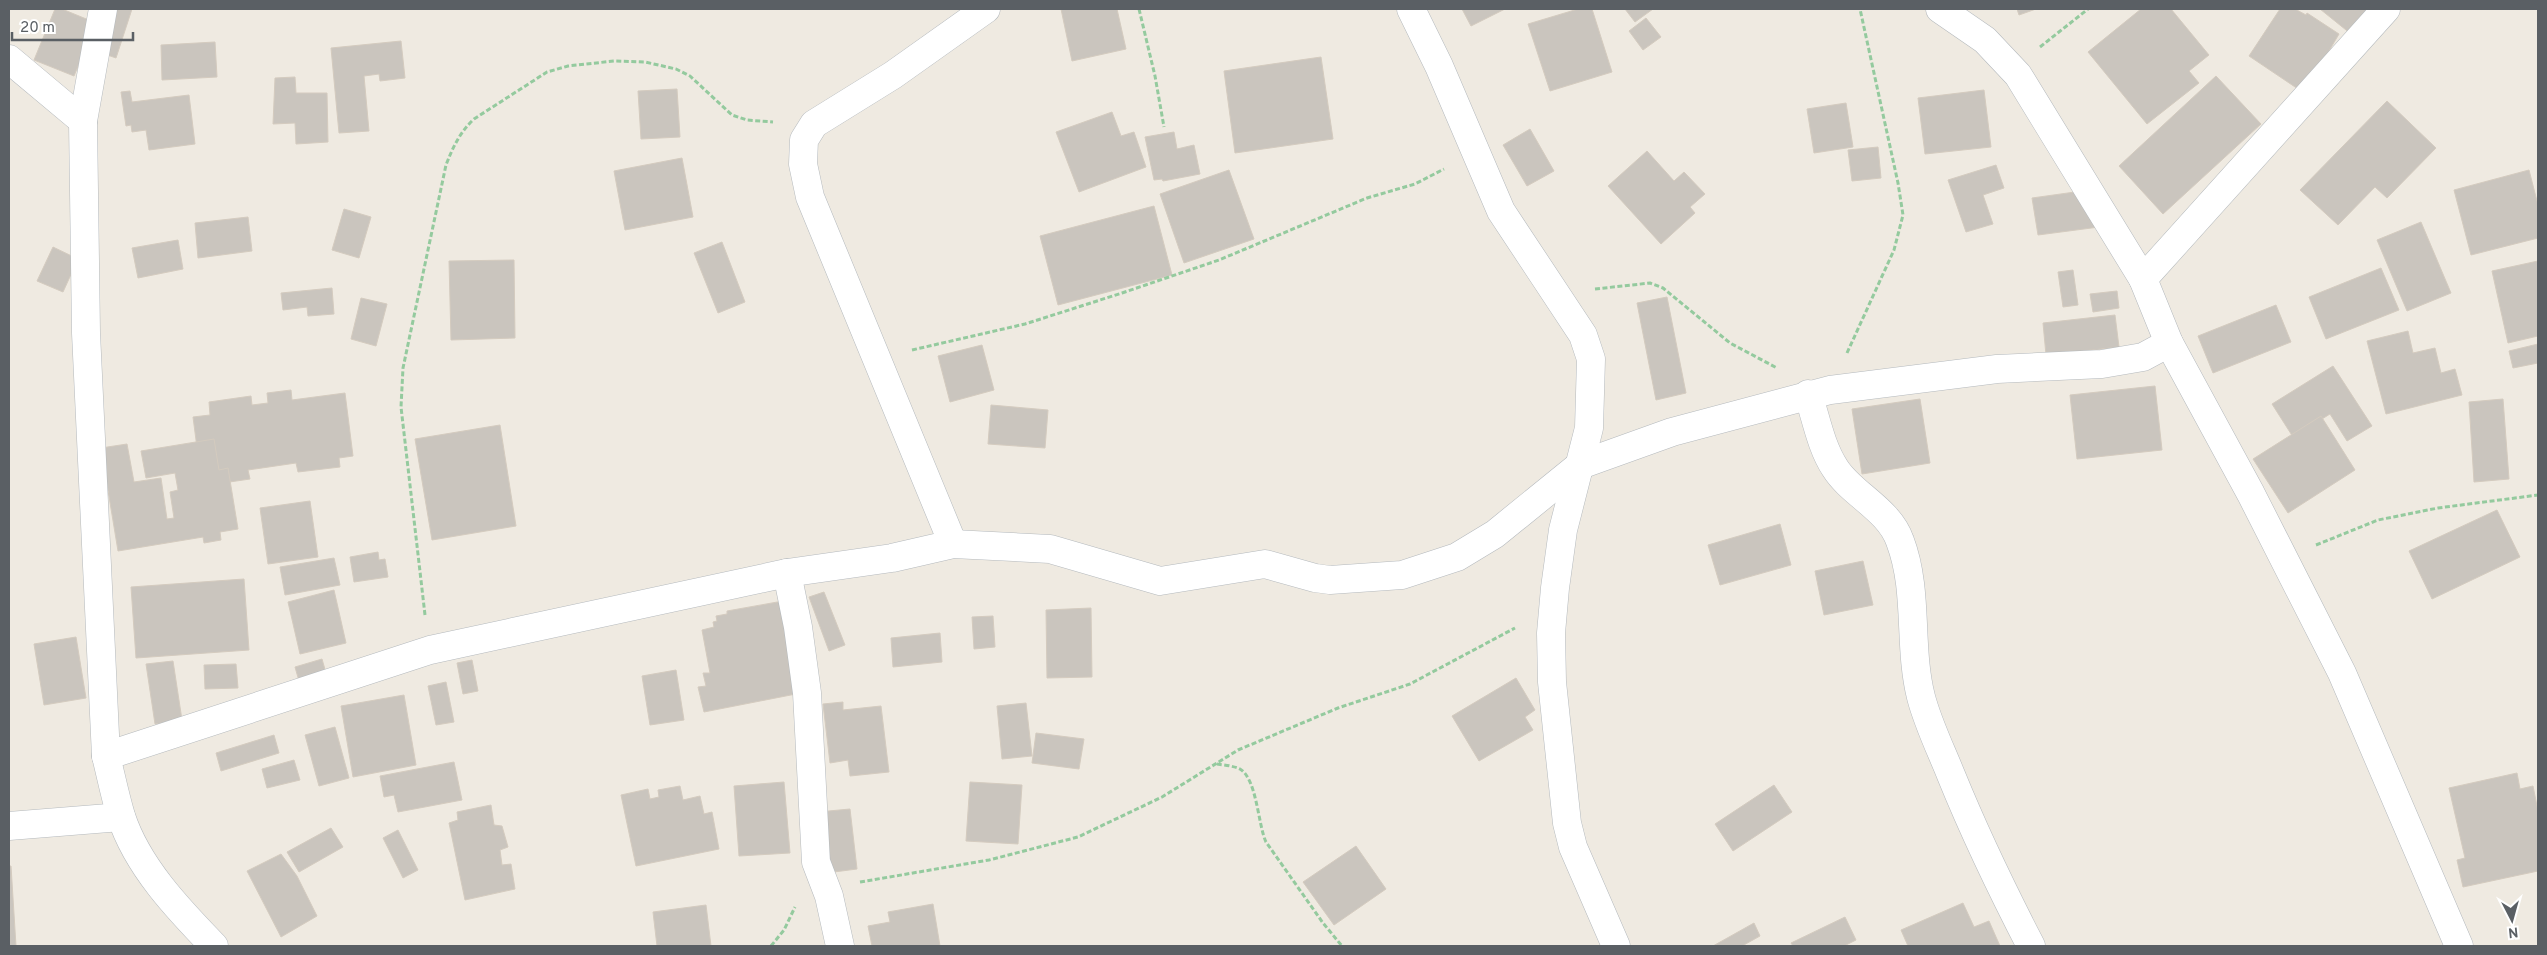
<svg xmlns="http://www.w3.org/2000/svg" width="2547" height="955" font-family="Overpass,sans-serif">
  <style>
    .building { fill: #cac5be; stroke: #d4cbbf }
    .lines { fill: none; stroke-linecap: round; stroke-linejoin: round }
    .street-casing { stroke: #b4b9bd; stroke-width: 29 }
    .path { stroke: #94ca9e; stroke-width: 3; stroke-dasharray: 5 2.5; stroke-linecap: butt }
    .street { stroke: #fff; stroke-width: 28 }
  </style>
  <rect width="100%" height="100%" fill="#efeae1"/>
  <!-- building -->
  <g class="building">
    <polygon points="55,9 62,9 96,23 74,76 34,60"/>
    <polygon points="114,9 132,9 116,58 99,52"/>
    <polygon points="1061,9 1117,9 1126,49 1072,61"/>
    <polygon points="1462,9 1505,9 1471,26"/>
    <polygon points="1578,9 1592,9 1612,72 1550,91 1528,24"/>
    <polygon points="1625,9 1653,9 1635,22"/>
    <polygon points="2017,9 2036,9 2019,15"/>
    <polygon points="2141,9 2171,9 2209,55 2189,71 2199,83 2147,124 2088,52"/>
    <polygon points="2280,9 2295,9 2306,15 2307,13 2339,34 2304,93 2249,56"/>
    <polygon points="2320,9 2367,9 2369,11 2351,34"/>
    <polygon points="1646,18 1661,37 1643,50 1629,31"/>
    <polygon points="401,41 405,78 380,81 379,74 364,76 369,131 339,133 331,48"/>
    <polygon points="215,42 217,77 162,80 161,45"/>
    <polygon points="1321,57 1333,139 1235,153 1224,71"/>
    <polygon points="2216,76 2261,124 2163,214 2119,166"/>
    <polygon points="295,77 296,93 327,93 328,142 296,144 295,123 273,124 275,78"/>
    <polygon points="677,89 680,137 641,139 638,91"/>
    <polygon points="1984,90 1991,147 1925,154 1918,98"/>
    <polygon points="130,91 132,102 189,95 195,144 149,150 146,130 132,132 131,125 126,126 121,92"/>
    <polygon points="2387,101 2436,148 2387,198 2375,187 2338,225 2300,190"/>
    <polygon points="1846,103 1853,147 1814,153 1807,109"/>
    <polygon points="1112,112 1121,136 1134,132 1146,167 1079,192 1056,132"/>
    <polygon points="1530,129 1554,171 1527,186 1503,145"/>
    <polygon points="1174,132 1177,149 1194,145 1200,174 1163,181 1162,179 1154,180 1145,137"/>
    <polygon points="1878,147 1881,178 1852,181 1848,150"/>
    <polygon points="1647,151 1674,181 1684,172 1705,194 1690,207 1695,213 1661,244 1608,186"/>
    <polygon points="682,158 693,217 625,230 614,171"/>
    <polygon points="1996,165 2004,188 1983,195 1993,224 1966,232 1948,180"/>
    <polygon points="1229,170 1254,239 1184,263 1160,194"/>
    <polygon points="2529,170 2538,205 2538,238 2471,255 2454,190"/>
    <polygon points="2082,191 2099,227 2038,235 2032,198"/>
    <polygon points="1154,206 1172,275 1058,305 1040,236"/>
    <polygon points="344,209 371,217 359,258 332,250"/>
    <polygon points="248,217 252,251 198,258 195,223"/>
    <polygon points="2421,222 2451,293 2407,311 2377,240"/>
    <polygon points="178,240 183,269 138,278 132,248"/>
    <polygon points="722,242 745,302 718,313 694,253"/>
    <polygon points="53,247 78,259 63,292 37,281"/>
    <polygon points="514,260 515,338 451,340 449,261"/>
    <polygon points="2538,261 2538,336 2508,343 2492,271"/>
    <polygon points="2381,268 2399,310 2326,339 2309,297"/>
    <polygon points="2073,270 2078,305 2063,307 2058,272"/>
    <polygon points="332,288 334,314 308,316 307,307 283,310 281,293"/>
    <polygon points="2117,291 2119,308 2093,312 2090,294"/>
    <polygon points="1667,297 1686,393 1656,400 1637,303"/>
    <polygon points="361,298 387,304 376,346 351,339"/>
    <polygon points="2276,305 2291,342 2213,373 2198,336"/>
    <polygon points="2115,315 2119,347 2046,355 2043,323"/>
    <polygon points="2408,331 2413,353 2435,348 2441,373 2455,369 2462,395 2386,414 2367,341"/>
    <polygon points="2538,344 2538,363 2513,368 2509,351"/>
    <polygon points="982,345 994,390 950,402 938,356"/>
    <polygon points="2333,366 2372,426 2347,441 2330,414 2293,437 2272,404"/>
    <polygon points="2155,386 2162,450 2077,459 2070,395"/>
    <polygon points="291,390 292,400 345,393 353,456 339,458 340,467 298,472 296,463 248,470 250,479 202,486 193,417 210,415 209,402 251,396 252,405 268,403 267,393"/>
    <polygon points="1920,399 1930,463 1862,474 1852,409"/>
    <polygon points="2503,399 2509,479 2474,482 2469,402"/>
    <polygon points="991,405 1048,410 1045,448 988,444"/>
    <polygon points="2321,416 2355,470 2288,513 2253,459"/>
    <polygon points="500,425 516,526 432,540 415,439"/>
    <polygon points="214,439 219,470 228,468 238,529 220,532 221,540 204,543 203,537 118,551 101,448 127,444 134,482 161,478 167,519 174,518 170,492 178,490 175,473 146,478 141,451"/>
    <polygon points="310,501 318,557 268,564 260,508"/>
    <polygon points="2497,510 2520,557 2432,599 2409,551"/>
    <polygon points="1780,524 1791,565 1720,585 1708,545"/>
    <polygon points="378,552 379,560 385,559 388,577 354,582 350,557"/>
    <polygon points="334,558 340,585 285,595 280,567"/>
    <polygon points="1863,561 1873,605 1824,615 1815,571"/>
    <polygon points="244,579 249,650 136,658 131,587"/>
    <polygon points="334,590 346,643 300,654 288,602"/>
    <polygon points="824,592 845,645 829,651 809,597"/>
    <polygon points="783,601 801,693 704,712 698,687 706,686 703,673 710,673 702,630 714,627 713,622 717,621 716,616 727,614 727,611"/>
    <polygon points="1091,608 1092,677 1047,678 1046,610"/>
    <polygon points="993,616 995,647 974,649 972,617"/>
    <polygon points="940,633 942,662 893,667 891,638"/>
    <polygon points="76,637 86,698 44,705 34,644"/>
    <polygon points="322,659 328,680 301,688 295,667"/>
    <polygon points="472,660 478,691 463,694 457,663"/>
    <polygon points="173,661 182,720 155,724 146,664"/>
    <polygon points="236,664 238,688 205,689 204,665"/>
    <polygon points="676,670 684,720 650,725 642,676"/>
    <polygon points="1516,678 1535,710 1525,717 1533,730 1479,761 1452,716"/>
    <polygon points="446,682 454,722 436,725 428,686"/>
    <polygon points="404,695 416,765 353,777 341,706"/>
    <polygon points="843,702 843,710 881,706 889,772 850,776 848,760 830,763 823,704"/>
    <polygon points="1026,703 1032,756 1002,759 997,706"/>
    <polygon points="335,727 349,778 319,786 305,735"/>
    <polygon points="1036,733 1084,739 1079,769 1032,763"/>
    <polygon points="274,735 279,753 221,771 216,753"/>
    <polygon points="294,760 300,780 267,788 262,769"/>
    <polygon points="454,762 462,800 398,812 394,795 384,797 380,776"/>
    <polygon points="2517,773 2520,789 2533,786 2538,811 2538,871 2463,887 2457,860 2465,858 2449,788"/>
    <polygon points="784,782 790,853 739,856 734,786"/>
    <polygon points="970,782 1022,785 1018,844 966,841"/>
    <polygon points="1774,785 1792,812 1733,851 1715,824"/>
    <polygon points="680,786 683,800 700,796 704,814 712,812 719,849 636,866 621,795 648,789 650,799 659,797 658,790"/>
    <polygon points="491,805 494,825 502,826 508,847 500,850 502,865 511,864 515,889 465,900 449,823 458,820 457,812"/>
    <polygon points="850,809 857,869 826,873 818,812"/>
    <polygon points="331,828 343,847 299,872 287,852"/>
    <polygon points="398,830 418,870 403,878 383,838"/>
    <polygon points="1356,846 1386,889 1334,925 1303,882"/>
    <polygon points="281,854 297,876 317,916 281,937 247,871"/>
    <polygon points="9,866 11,866 16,946 9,946"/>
    <polygon points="1963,903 1974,927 1989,921 2000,946 1908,946 1901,930"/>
    <polygon points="933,904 940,946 872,946 868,926 890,922 888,912"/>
    <polygon points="706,905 711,946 657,946 653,912"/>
    <polygon points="1845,917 1856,940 1844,946 1793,946 1791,943"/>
    <polygon points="1754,923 1760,936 1742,946 1713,946"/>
  </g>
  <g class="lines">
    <!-- street casing -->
    <g class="street-casing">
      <g id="street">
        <path d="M103,9L83,121L86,333L106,756C111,776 115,796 121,816C137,866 178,909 214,946"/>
        <polyline points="1411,9 1439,66 1501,211 1583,335 1591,359 1589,428 1563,530 1555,588 1551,633 1552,682 1567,823 1573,847 1616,946"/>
        <polyline points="1940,9 1985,40 2018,75 2143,279 2169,343 2251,494 2342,673 2459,946"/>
        <polyline points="9,59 83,121"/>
        <polyline points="2143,279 2386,9"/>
        <path d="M1808,394C1816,418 1821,447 1835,468C1851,494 1889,509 1900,541C1919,591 1908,646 1921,697C1928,724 1941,750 1951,775C1975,834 2002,890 2031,946"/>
        <polyline points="953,544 810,197 803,164 804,140 814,124 893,75 986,9"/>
        <polyline points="787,573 798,627 807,693 816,862 829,896 840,946"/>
        <polyline points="106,756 430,650 787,573 892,558 953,544 1050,549 1160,581 1265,564 1315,578 1330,580 1402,575 1457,557 1495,534 1580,465 1672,432 1830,390 1997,369 2102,364 2143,357 2169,343"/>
        <polyline points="9,826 121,817"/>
      </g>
    </g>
    <!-- path -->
    <g class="path">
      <polyline points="1139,9 1155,76 1164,127"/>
      <polyline points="2040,47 2088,9"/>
      <polyline points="1595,289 1650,283 1663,288 1730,343 1777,368"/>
      <polyline points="912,350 1025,324 1122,293 1219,260 1367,198 1415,184 1444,169"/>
      <polyline points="1847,353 1894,250 1903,215 1898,183 1860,9"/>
      <polyline points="2316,545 2378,520 2438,508 2538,495"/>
      <path d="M425,615L401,407L403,368L446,165C453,147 460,132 474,119L547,72L568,66L614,61L645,62L676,69L690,76L732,115L747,120L773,122"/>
      <path d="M1217,764C1224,765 1234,766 1240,769C1257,779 1258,825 1266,842L1323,923L1342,946"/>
      <polyline points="860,882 989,860 1078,837 1162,797 1238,750 1338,708 1410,684 1515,628"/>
      <polyline points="771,946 784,930 795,907"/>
    </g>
    <!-- street -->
    <use href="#street" class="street"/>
  </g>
  <!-- border -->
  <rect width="2547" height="955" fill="none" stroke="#5a5f64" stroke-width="20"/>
  <!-- north arrow -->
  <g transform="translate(2512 920) rotate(174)" stroke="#ffffff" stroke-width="4" paint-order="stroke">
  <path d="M0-4L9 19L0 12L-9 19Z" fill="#5a5f64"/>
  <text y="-8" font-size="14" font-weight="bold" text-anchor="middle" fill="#5a5f64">N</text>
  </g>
  <!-- scale -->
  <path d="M12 32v8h121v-8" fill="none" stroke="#5a5f64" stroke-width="2.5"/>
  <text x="20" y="32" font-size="15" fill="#5a5f64" stroke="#ffffff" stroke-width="4" paint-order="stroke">20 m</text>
</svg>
